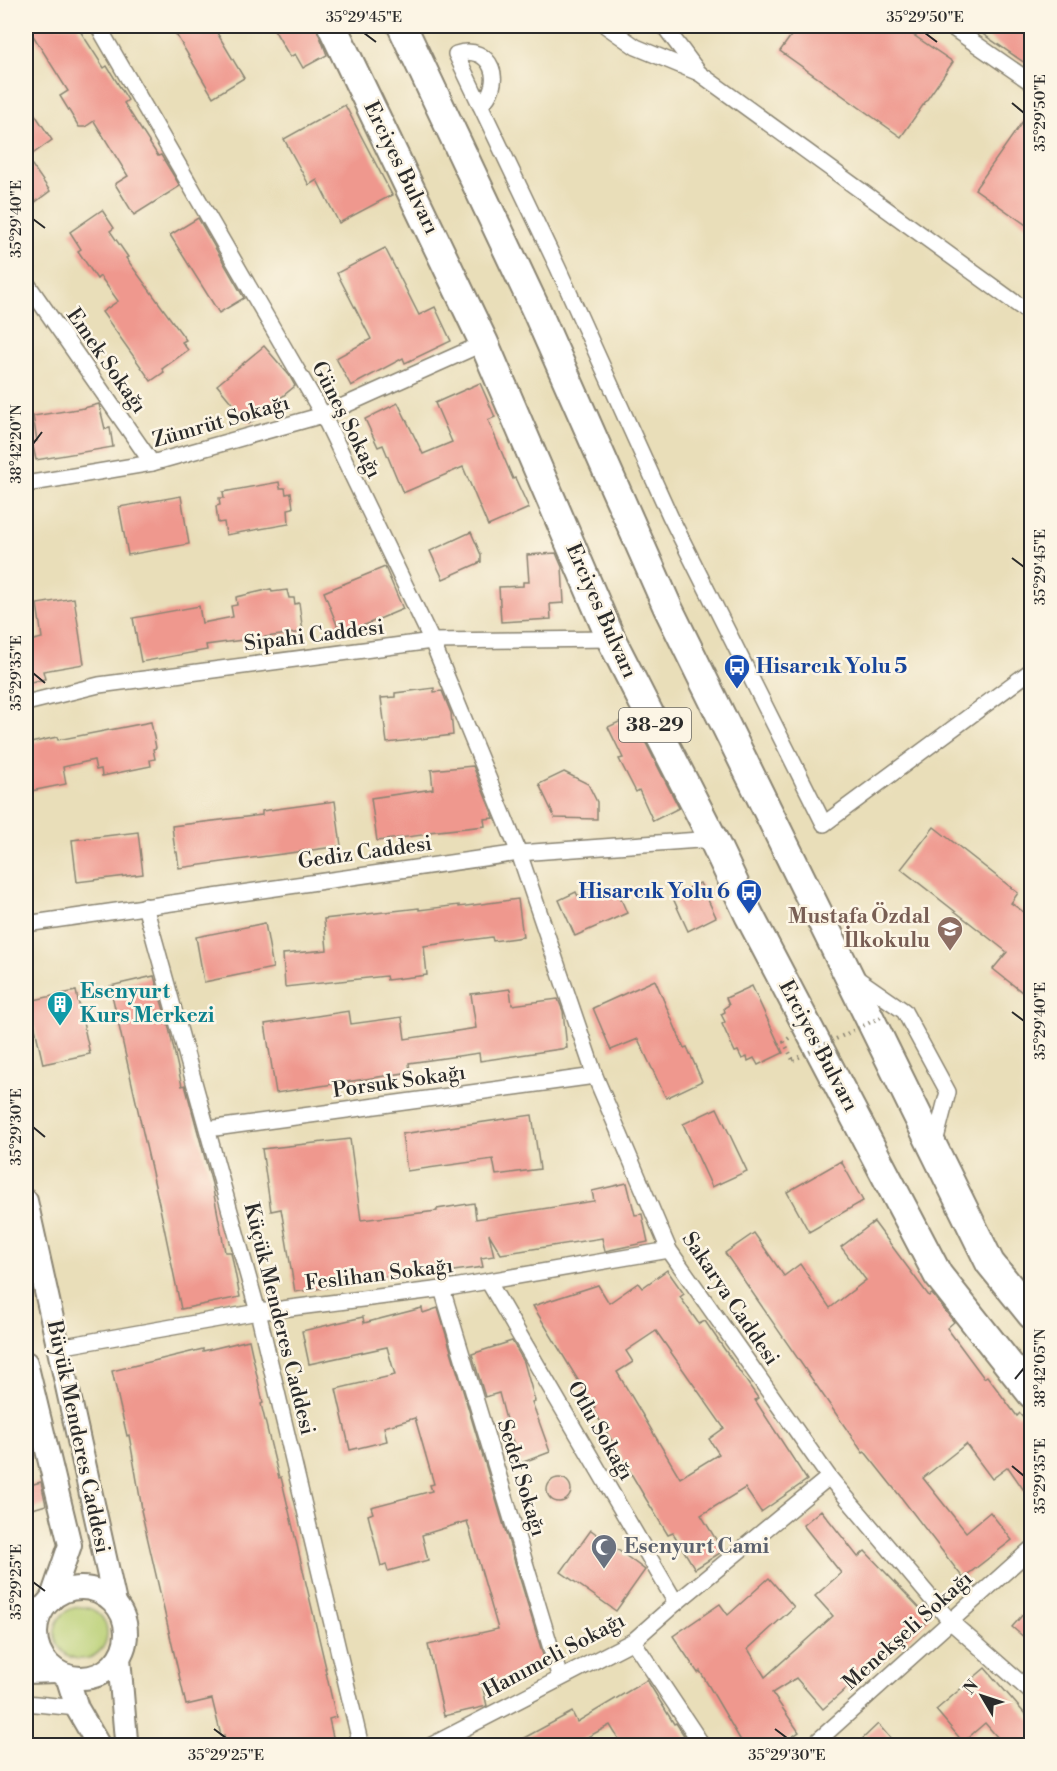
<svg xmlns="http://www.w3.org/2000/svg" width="1057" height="1771" font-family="'Libre Bodoni',serif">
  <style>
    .green { fill: #b8cf73; stroke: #727d4f; stroke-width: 1.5 }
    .building { fill: #ef988e; fill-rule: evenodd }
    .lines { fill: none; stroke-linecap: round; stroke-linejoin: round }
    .street-casing { stroke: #8a8472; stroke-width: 18 }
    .secondary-casing { stroke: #8a8472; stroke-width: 26 }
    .highway-casing { stroke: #8a8472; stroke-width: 32 }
    .path { stroke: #8a8472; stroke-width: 4; stroke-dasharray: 1.5 4.5; stroke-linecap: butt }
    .street { stroke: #fff; stroke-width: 15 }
    .secondary { stroke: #fff; stroke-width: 22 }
    .highway { stroke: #fff; stroke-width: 28 }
    .path-bridge { stroke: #8a8472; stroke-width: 4; stroke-dasharray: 1.5 4.5; stroke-linecap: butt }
    .ticks { fill: none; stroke: #2b2b2b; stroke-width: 2 }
    .labels { text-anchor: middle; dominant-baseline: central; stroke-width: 5; stroke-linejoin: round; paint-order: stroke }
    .shield { fill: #fcf5e5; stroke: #6a6863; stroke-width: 1.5 }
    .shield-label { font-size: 20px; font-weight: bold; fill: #2b2b2b }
    .street-label { font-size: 21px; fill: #2b2b2b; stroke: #fcf5e5 }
    .transit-label { font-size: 21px; font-weight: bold; fill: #164399; stroke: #fcf5e5; text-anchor: start }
    .education-label { font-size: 21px; font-weight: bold; fill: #785e54; stroke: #fcf5e5; text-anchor: end }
    .culture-label { font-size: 21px; font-weight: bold; fill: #0d838f; stroke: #fcf5e5; text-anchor: start }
    .worship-label { font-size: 21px; font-weight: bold; fill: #5b616d; stroke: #fcf5e5; text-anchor: start }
    .neatline { fill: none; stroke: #2b2b2b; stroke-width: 2 }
    .ticks-label { font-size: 15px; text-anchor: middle; fill: #2b2b2b }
  </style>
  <rect width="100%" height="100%" fill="#fcf5e5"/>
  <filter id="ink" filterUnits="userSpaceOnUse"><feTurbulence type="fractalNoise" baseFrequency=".0167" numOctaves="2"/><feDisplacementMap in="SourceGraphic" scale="12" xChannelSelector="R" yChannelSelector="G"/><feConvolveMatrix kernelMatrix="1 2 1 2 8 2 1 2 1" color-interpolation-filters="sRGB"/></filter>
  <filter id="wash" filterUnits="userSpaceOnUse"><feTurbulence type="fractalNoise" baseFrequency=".008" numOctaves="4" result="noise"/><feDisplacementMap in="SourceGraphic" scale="24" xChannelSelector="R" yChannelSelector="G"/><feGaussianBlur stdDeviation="1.35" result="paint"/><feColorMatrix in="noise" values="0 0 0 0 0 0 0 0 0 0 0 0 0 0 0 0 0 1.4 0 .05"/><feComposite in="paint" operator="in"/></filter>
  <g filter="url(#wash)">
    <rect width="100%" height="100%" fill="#e9deb9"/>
    <!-- green -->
    <circle class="green" cx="81" cy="1633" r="26"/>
    <g id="blocks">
      <!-- building -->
      <g class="building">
        <polygon points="27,26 77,26 104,68 107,66 128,100 124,103 158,156 161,155 180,186 134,215 115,184 128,176 94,121 85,127 79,127 60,96 68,91"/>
        <polygon points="171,26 213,26 244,78 213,97"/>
        <polygon points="272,26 316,26 327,55 303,68 295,54 290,57"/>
        <polygon points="798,26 900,26 953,62 901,137 780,51"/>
        <polygon points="971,26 1032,26 1032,54 1025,63"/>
        <polygon points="26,101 52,140 27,158 50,191 26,209"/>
        <polygon points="345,105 392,195 339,223 317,180 309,185 284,139"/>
        <polygon points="1032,108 1032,229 975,189"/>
        <polygon points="102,210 114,228 110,231 128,257 126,258 186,340 182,342 188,350 162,369 164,372 151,381 102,312 118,301 100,276 97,279 78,251 81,249 70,232"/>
        <polygon points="198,218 244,298 219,313 170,235"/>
        <polygon points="385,248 419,315 435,307 451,341 405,363 403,358 351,386 336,358 371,339 337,273"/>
        <polygon points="264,346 289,375 295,386 249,424 217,385"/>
        <polygon points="480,383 495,417 488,420 513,479 515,478 529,508 488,526 463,467 403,493 383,445 378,447 365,419 398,403 423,454 452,442 435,403"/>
        <polygon points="99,404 105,429 110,428 113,447 36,460 32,442 37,441 33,416 84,408"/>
        <polygon points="279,482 280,488 285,488 286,494 291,493 293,508 288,509 289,524 226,535 224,522 218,523 216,506 220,505 219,498 224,498 223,492"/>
        <polygon points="181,496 189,544 128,555 119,507"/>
        <polygon points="471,532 481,555 481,562 443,579 430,551"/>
        <polygon points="556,553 562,567 564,603 550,604 551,619 501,622 499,587 523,586 523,582 529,582 527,555"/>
        <polygon points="385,567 403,609 341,635 324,592"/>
        <polygon points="271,589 272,592 287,590 289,598 294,598 295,604 299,603 303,632 206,645 207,650 141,662 133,618 199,606 202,623 233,617 231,606 237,605 236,597"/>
        <polygon points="74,598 84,664 43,671 45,679 26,683 26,642 42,638 37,604"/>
        <polygon points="434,688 434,692 442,691 451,713 453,735 387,743 381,698 395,697 395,693"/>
        <polygon points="632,716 679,808 653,821 639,790 636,792 619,759 623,758 608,727"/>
        <polygon points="151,722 156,748 153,749 155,759 150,760 151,766 102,776 101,769 96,770 94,760 63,767 66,784 26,792 26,744 57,737 58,740"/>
        <polygon points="473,766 494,818 484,819 485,826 429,832 430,834 377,841 371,798 433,789 431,770"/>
        <polygon points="564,772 588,784 597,802 597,819 555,818 539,784"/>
        <polygon points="335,801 341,846 179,868 177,852 175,852 172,826 262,815 262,811"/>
        <polygon points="934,827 1018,893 1011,903 1032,918 1032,1000 993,969 1007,952 901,869"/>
        <polygon points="138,832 143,874 77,882 72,840"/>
        <polygon points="700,883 716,917 688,931 672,896"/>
        <polygon points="615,885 627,913 575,936 559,900 576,892 578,896 593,890 595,894"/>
        <polygon points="518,899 523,937 493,941 492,937 424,946 427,975 387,980 386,976 285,987 283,954 327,950 324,919 419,908 419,910 459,905 459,907"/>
        <polygon points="265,923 273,968 204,982 196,937"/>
        <polygon points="154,976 169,1028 182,1086 185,1085 212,1184 225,1252 231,1252 240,1297 181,1309 160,1208 110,986"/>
        <polygon points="655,980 684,1048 687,1047 702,1081 666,1098 638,1039 611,1050 593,1008"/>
        <polygon points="752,986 783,1053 758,1065 754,1058 748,1061 747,1057 742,1059 738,1051 735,1052 722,1024 725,1022 721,1014 725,1012 724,1008 729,1005 726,998"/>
        <polygon points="510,989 512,1005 558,999 563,1011 567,1048 480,1061 479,1053 409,1063 410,1072 276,1093 265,1024 349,1011 351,1024 402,1017 405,1039 476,1028 471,994"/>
        <polygon points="76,991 90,1054 43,1064 29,1001"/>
        <polygon points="717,1108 747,1171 712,1187 683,1124"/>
        <polygon points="532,1115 540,1169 496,1175 493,1159 407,1171 402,1134"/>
        <polygon points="350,1139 361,1220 437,1211 437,1209 474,1203 476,1219 594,1201 592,1191 627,1183 635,1215 642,1214 648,1242 605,1251 602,1238 501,1254 489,1234 494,1256 481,1258 483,1267 446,1272 445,1269 389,1276 330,1285 330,1287 295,1292 281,1209 271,1211 262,1149"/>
        <polygon points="841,1161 863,1201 809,1232 787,1192"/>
        <polygon points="874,1222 929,1296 932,1294 954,1322 947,1328 984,1378 987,1376 1017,1416 1020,1413 1032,1428 1032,1502 1008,1467 992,1479 966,1444 923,1478 966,1532 990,1512 1012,1540 963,1578 900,1496 865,1452 863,1453 725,1253 754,1233 784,1276 800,1264 830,1308 866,1280 841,1247"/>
        <path d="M667,1270L684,1294L680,1297L699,1324L705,1321L758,1398L755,1400L807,1480L761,1512L745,1488L701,1515L723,1551L695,1569L673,1533L668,1535L646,1499L593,1409L595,1408L533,1306L598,1285L609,1303L638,1283L642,1288ZM656,1331L724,1428L709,1439L719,1454L680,1478L617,1372L633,1362L626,1351Z"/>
        <polygon points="422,1308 423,1313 438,1308 546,1665 482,1684 487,1706 444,1716 428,1645 498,1629 467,1521 422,1535 428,1560 388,1571 386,1564 381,1566 368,1515 373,1513 371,1507 432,1491 430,1485 434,1484 415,1418 384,1427 387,1441 350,1450 336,1389 395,1375 387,1347 309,1364 302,1331 363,1317 364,1323"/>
        <polygon points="249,1340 263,1403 261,1404 279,1478 281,1477 326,1668 325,1668 336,1717 329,1719 335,1746 227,1746 224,1735 221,1736 212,1699 186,1705 141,1510 142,1509 129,1435 127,1436 112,1371 203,1349 203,1351"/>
        <polygon points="512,1341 524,1362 535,1401 532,1402 550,1452 521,1463 509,1431 499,1393 485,1397 472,1354"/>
        <circle cx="559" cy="1490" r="12"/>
        <polygon points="41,1482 46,1505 26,1511 26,1486"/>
        <polygon points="821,1510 858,1557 865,1551 930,1619 880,1665 877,1662 823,1709 796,1678 772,1693 799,1732 779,1746 744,1746 700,1671 698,1673 673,1636 720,1604 728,1615 769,1578 794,1607 748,1649 765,1677 833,1616 815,1596 841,1573 803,1525"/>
        <polygon points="591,1530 645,1570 616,1611 561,1572"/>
        <polygon points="1032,1604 1032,1644 1012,1627"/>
        <polygon points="985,1668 1032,1722 1032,1746 1005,1746 985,1723 963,1742 936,1710"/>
        <polygon points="647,1680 674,1724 676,1723 691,1746 623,1746 610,1725 571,1746 509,1746 572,1712 577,1722"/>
        <polygon points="878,1724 897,1746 855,1746"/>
      </g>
    </g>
  </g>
  <g filter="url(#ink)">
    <use href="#blocks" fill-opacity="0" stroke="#8a8472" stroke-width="1.5"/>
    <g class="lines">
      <!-- street casing -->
      <g class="street-casing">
        <g id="street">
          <polyline points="98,26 323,415 432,641 519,853 595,1076 669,1250 829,1477 951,1622 1032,1693"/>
          <polyline points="606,26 636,47 699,73 1032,315"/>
          <polyline points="664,26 699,73"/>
          <polyline points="950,26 1032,83"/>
          <path d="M480,105C506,84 492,43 456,54L558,268L670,516L824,824L1032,670"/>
          <polyline points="26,282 152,463"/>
          <polyline points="26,484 152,463 323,415 484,343"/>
          <polyline points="26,703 99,685 432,641 611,639"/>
          <polyline points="145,906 258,1312 361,1746"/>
          <polyline points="26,924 519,853 713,839"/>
          <polyline points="855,977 904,1011 948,1092 934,1146"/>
          <polyline points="208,1129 595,1076"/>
          <polyline points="488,1281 676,1603"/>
          <polyline points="442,1289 560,1678"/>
          <polyline points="59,1347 258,1312 442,1289 669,1250"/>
          <polyline points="633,1641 703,1746"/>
          <polyline points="26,1703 77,1708"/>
          <polyline points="430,1746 633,1641 676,1603 829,1477"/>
          <polyline points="812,1746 1032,1548"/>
        </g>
      </g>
      <!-- secondary casing -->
      <g class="secondary-casing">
        <g id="secondary">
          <polyline points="26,1201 115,1603"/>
          <polyline points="26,1363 70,1545 51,1600"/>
          <circle cx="81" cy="1633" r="45"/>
          <polyline points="119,1658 126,1740 129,1746"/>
          <polyline points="26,1672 56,1671"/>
          <polyline points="67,1676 77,1708 99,1746"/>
        </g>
      </g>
      <!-- highway casing -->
      <g class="highway-casing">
        <g id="highway">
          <polyline points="332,26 484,343 611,639 713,839 749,915 938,1275 1032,1394"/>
          <polyline points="402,26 538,314 668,608 990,1263 1032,1315"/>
        </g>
      </g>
      <!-- path -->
      <polyline class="path" points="789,1038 784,1042 793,1060"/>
      <!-- street -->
      <use href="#street" class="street"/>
      <!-- secondary -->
      <use href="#secondary" class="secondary"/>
      <!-- highway -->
      <use href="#highway" class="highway"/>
      <!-- path-bridge -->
      <polyline class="path-bridge" points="793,1060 883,1016"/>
    </g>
  </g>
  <!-- ticks -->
  <path class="ticks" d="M364,33L376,42M925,33L937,42M1012,103L1024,113M33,219L45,228M33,444L42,432M1012,558L1024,567M33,673L45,683M1012,1012L1024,1021M33,1127L45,1137M1015,1379L1024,1368M1012,1466L1024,1476M33,1582L45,1591M214,1729L226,1738M775,1729L787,1738"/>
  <!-- icons -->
  <defs>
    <g id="bus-pin" transform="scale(1.35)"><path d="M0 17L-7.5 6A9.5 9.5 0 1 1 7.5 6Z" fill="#1a4fb4" stroke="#fcf5e5"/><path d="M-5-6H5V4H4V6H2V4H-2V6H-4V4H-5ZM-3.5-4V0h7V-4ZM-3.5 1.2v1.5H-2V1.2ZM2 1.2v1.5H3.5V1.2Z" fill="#fff"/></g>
    <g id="school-pin" transform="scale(1.35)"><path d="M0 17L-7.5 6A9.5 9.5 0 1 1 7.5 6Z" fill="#8d6e63" stroke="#fcf5e5"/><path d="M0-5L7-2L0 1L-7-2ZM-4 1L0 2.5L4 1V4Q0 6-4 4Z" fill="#fff"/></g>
    <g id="building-pin" transform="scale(1.35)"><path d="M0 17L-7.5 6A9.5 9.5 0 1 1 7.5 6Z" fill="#0f9aa8" stroke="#fcf5e5"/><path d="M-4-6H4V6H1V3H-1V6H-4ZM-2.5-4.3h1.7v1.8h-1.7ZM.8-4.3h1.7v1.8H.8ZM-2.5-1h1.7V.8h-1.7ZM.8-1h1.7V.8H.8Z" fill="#fff"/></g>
    <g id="mosque-pin" transform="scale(1.35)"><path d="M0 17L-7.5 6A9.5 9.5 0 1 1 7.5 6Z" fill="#6b7280" stroke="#fcf5e5"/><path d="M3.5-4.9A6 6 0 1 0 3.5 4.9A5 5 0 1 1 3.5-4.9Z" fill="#fff"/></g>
  </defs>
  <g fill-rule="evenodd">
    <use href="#bus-pin" x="737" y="667"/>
    <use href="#bus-pin" x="749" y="892"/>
    <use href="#school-pin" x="950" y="929"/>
    <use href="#building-pin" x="60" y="1004"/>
    <use href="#mosque-pin" x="604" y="1547"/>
  </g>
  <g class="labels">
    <!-- shield labels -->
    <rect class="shield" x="619" y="708" width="72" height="34" rx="4.5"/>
    <g class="shield-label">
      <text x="655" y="725">38-29</text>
    </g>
    <!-- street labels -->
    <g class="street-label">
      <text transform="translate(401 168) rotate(64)">Erciyes Bulvarı</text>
      <text transform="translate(106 361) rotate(55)">Emek Sokağı</text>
      <text transform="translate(346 420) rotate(63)">Güneş Sokağı</text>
      <text transform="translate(221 422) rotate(-16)">Zümrüt Sokağı</text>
      <text transform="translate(601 611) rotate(66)">Erciyes Bulvarı</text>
      <text transform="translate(314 636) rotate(-7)">Sipahi Caddesi</text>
      <text transform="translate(365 853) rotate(-8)">Gediz Caddesi</text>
      <text transform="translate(818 1046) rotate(62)">Erciyes Bulvarı</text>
      <text transform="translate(399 1082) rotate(-8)">Porsuk Sokağı</text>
      <text transform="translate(379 1275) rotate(-7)">Feslihan Sokağı</text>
      <text transform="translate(730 1299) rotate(56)">Sakarya Caddesi</text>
      <text transform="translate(279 1319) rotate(76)">Küçük Menderes Caddesi</text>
      <text transform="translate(600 1431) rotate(60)">Otlu Sokağı</text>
      <text transform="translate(78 1437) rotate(78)">Büyük Menderes Caddesi</text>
      <text transform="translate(521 1478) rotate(73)">Sedef Sokağı</text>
      <text transform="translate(908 1631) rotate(-42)">Menekşeli Sokağı</text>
      <text transform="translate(554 1656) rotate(-28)">Hanımeli Sokağı</text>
    </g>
    <!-- transit labels -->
    <g class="transit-label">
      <text x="756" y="667">Hisarcık Yolu 5</text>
      <text x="730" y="892" text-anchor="end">Hisarcık Yolu 6</text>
    </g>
    <!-- education labels -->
    <g class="education-label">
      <text x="930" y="917">Mustafa Özdal<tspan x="930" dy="24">İlkokulu</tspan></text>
    </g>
    <!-- culture labels -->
    <g class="culture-label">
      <text x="80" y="992">Esenyurt<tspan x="80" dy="24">Kurs Merkezi</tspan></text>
    </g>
    <!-- worship labels -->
    <g class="worship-label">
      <text x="624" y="1547">Esenyurt Cami</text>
    </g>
  </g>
  <!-- margin -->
  <rect width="1057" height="1771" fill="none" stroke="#fcf5e5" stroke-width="66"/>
  <!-- north arrow -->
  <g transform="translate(982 1696) rotate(309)" stroke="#fcf5e5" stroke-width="4.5" paint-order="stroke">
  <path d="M0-4.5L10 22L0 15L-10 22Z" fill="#2b2b2b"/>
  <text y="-9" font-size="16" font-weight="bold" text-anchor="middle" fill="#2b2b2b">N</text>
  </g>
  <rect x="33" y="33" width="991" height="1705" class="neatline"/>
  <g class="ticks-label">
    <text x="364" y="22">35°29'45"E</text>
    <text x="925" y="22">35°29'50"E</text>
    <text transform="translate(1040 113) rotate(-90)" y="5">35°29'50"E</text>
    <text transform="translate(16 219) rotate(-90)" y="5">35°29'40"E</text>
    <text transform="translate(16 444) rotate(-90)" y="5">38°42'20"N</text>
    <text transform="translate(1040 567) rotate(-90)" y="5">35°29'45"E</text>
    <text transform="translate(16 673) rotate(-90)" y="5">35°29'35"E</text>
    <text transform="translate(1040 1021) rotate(-90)" y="5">35°29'40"E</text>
    <text transform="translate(16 1127) rotate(-90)" y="5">35°29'30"E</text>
    <text transform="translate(1040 1368) rotate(-90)" y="5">38°42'05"N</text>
    <text transform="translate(1040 1476) rotate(-90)" y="5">35°29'35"E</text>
    <text transform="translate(16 1582) rotate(-90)" y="5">35°29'25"E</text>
    <text x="226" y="1760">35°29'25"E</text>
    <text x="787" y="1760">35°29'30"E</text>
  </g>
</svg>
